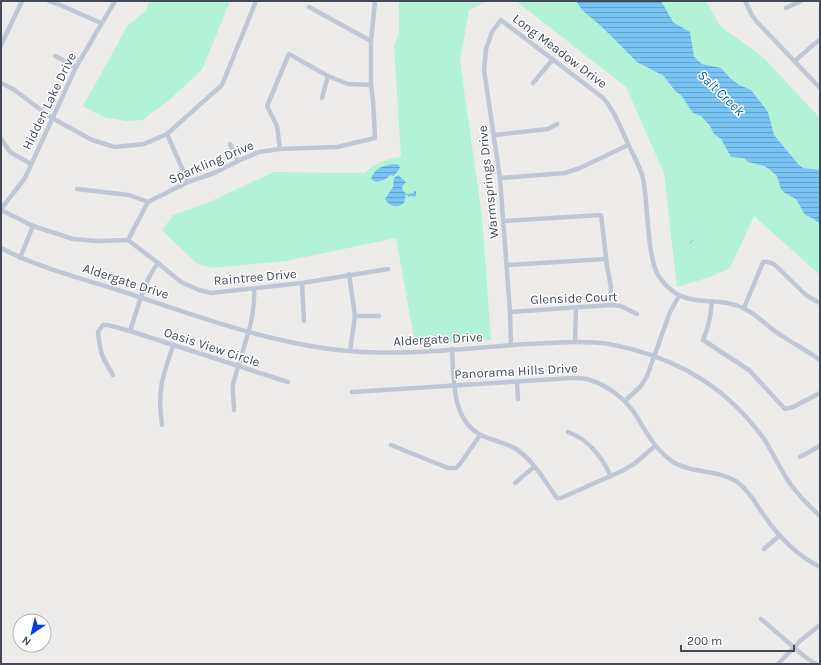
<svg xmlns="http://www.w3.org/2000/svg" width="821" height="665" font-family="Karla,sans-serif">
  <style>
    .green { fill: #b2f3d8 }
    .water { fill: url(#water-rules) }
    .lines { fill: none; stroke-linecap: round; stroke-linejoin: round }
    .stream { stroke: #7ac4f5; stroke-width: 1 }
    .minor { stroke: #bfc7d5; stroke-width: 4.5 }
    .labels { text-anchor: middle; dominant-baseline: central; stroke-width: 3; stroke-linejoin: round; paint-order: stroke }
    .street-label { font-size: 13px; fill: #424a5a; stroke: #fff }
    .water-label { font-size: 14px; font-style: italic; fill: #0069af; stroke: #fff }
  </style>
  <defs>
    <pattern id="water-rules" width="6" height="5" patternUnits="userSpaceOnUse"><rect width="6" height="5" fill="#7ac4f5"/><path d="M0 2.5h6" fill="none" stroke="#66a1c9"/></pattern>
  </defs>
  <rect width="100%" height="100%" fill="#eeebeb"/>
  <!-- green -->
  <g class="green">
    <polygon points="149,1 230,1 202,70 168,101 142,120 126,121 103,117 83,106 128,25 146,11"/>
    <path d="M399,1H487L469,10L460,61L482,217L491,340L415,344L396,238L286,261L212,268L197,264L162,230L173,215L209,202L274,172L364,173C375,164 386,158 401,157L394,47L399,33Z"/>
    <polygon points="516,1 706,1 720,26 762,56 820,118 820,275 754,216 730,268 710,277 677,287 664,173 626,87"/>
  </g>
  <!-- water -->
  <g class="water">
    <polygon points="576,1 661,1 673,22 690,32 694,57 702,64 721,68 730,78 739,85 751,90 768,112 774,135 798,164 803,168 820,170 820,222 817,222 814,219 805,215 796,199 785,193 781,189 777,176 769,169 764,166 748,162 744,158 731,157 721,139 714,134 710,126 701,116 693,113 681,95 675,91 664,76 637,62 602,27 582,10"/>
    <path d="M395,164L399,165L400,168L394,176L391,175L384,180L376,182L371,179C374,168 385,165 395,164Z"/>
    <path d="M398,175L406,182L402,187L403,191L407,194L414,193V191H416V195L415,197L412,196L409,197L406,194L404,203C397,209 389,206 385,199L393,187L394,178Z"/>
  </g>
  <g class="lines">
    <!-- stream -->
    <polyline class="stream" points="690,243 693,240"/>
    <!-- minor -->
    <g class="minor">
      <polyline points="49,1 58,4 101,23"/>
      <polyline points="745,1 752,15 757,22 820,88"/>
      <polyline points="309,7 371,41"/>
      <polyline points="786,8 801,1"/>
      <polyline points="1,45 22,1"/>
      <polyline points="55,56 76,67"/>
      <polyline points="795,61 813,45 820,40"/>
      <polyline points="1,83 13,89 52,118 92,140 115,147 144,144 167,134 222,85 256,1"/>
      <polyline points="533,83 553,59"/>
      <polyline points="322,98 328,76"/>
      <polyline points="167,134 188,182"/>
      <polyline points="495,135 548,129 557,124"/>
      <polyline points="1,139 10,152 31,164"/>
      <polyline points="230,144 238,161"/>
      <polyline points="280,149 277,126 267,106 289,54 328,76 348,84 371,85"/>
      <polyline points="500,178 565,173 580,168 628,145"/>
      <polyline points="77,189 129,195 148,202"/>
      <polyline points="1,209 25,178 76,67 115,1"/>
      <polyline points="1,210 33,226 73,239 97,241 128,240 158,263 181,282 199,290 211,293 302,283 388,269"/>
      <polyline points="504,221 601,215 607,266 611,287 610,305"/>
      <polyline points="128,240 148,202 188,182 214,173 238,161 259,152 280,149 337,147 375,138 373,100 371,85 371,41 375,1"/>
      <path d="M1,248C39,268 80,278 121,291C194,315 273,345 349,351C408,356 468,348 527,344C554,343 582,340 609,344C636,349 661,357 686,370C716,386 744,411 764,439C773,453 780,469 789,482C798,495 809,506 820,516"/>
      <polyline points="20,258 33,226"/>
      <polyline points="507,265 606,259"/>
      <polyline points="349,274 355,316 350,351"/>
      <polyline points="302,283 304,321"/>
      <path d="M712,301C711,315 709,327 703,340L749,370L785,409L793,407L820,393"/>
      <path d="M744,308L763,262C768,261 771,262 775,265L807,296L820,303"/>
      <polyline points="510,312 610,305 621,306 637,314"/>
      <polyline points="355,316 379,316"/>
      <path d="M130,331C138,308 143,283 158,263"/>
      <polyline points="575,341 576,308"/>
      <path d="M511,345L510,312L500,178L484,70L486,49L492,32L501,20L602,97C616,112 622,132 631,150C636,161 643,172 644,184C648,207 647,261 660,278C685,313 714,293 745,309C759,316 769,328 782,336C794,344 808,351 820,360"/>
      <path d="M452,349C454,378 451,420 481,435C492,441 505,442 516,449C533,460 545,481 557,498H561L622,471L634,464L655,446"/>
      <path d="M113,375C102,357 100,353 98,332L103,325H108L130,331L288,382"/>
      <polyline points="517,382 518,399"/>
      <path d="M352,392L557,379C567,378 578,377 587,379C608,385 626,399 637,417C647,434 656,450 673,462C694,475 721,468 741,485C750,493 756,504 763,514C778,536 796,555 820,567"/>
      <polyline points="625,401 641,386 647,376 670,312 679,296"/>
      <path d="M234,410C234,402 232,393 233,385C240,353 256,323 254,289"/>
      <path d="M162,425C157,391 162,378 173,346"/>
      <path d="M568,432C589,440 601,456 611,476"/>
      <polyline points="391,445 448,468 456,468 460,464 480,435"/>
      <polyline points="800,457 820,446"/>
      <polyline points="515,483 534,467"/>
      <polyline points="764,549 779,536"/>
      <polyline points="761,619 804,656 816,664"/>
      <polyline points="778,664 800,641 820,625"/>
    </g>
  </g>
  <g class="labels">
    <!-- street labels -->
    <g class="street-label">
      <text transform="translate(560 51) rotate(37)">Long Meadow Drive</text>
      <text transform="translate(49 101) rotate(-64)">Hidden Lake Drive</text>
      <text transform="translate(211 162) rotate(-23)">Sparkling Drive</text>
      <text transform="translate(488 182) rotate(-96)">Warmsprings Drive</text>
      <text transform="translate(255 277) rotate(-5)">Raintree Drive</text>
      <text transform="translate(126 281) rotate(18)">Aldergate Drive</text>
      <text transform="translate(574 298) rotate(-2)">Glenside Court</text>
      <text transform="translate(438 339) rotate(-3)">Aldergate Drive</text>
      <text transform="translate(212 347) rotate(18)">Oasis View Circle</text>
      <text transform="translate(516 371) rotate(-3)">Panorama Hills Drive</text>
    </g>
    <!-- water labels -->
    <g class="water-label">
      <text transform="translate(721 93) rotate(44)">Salt Creek</text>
    </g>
  </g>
  <!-- border -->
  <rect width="821" height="665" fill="none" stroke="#424a5a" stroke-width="4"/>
  <!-- north arrow -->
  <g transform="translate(32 633) rotate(215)"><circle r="19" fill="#ffffff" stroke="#b3b7bd"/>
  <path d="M0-3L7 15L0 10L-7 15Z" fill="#053eee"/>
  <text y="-6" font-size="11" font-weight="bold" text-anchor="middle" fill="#424a5a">N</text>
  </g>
  <!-- scale -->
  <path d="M681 645v6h113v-6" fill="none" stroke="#424a5a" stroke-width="2"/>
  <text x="687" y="645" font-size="12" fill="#424a5a" stroke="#ffffff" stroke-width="3" paint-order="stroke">200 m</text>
</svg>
